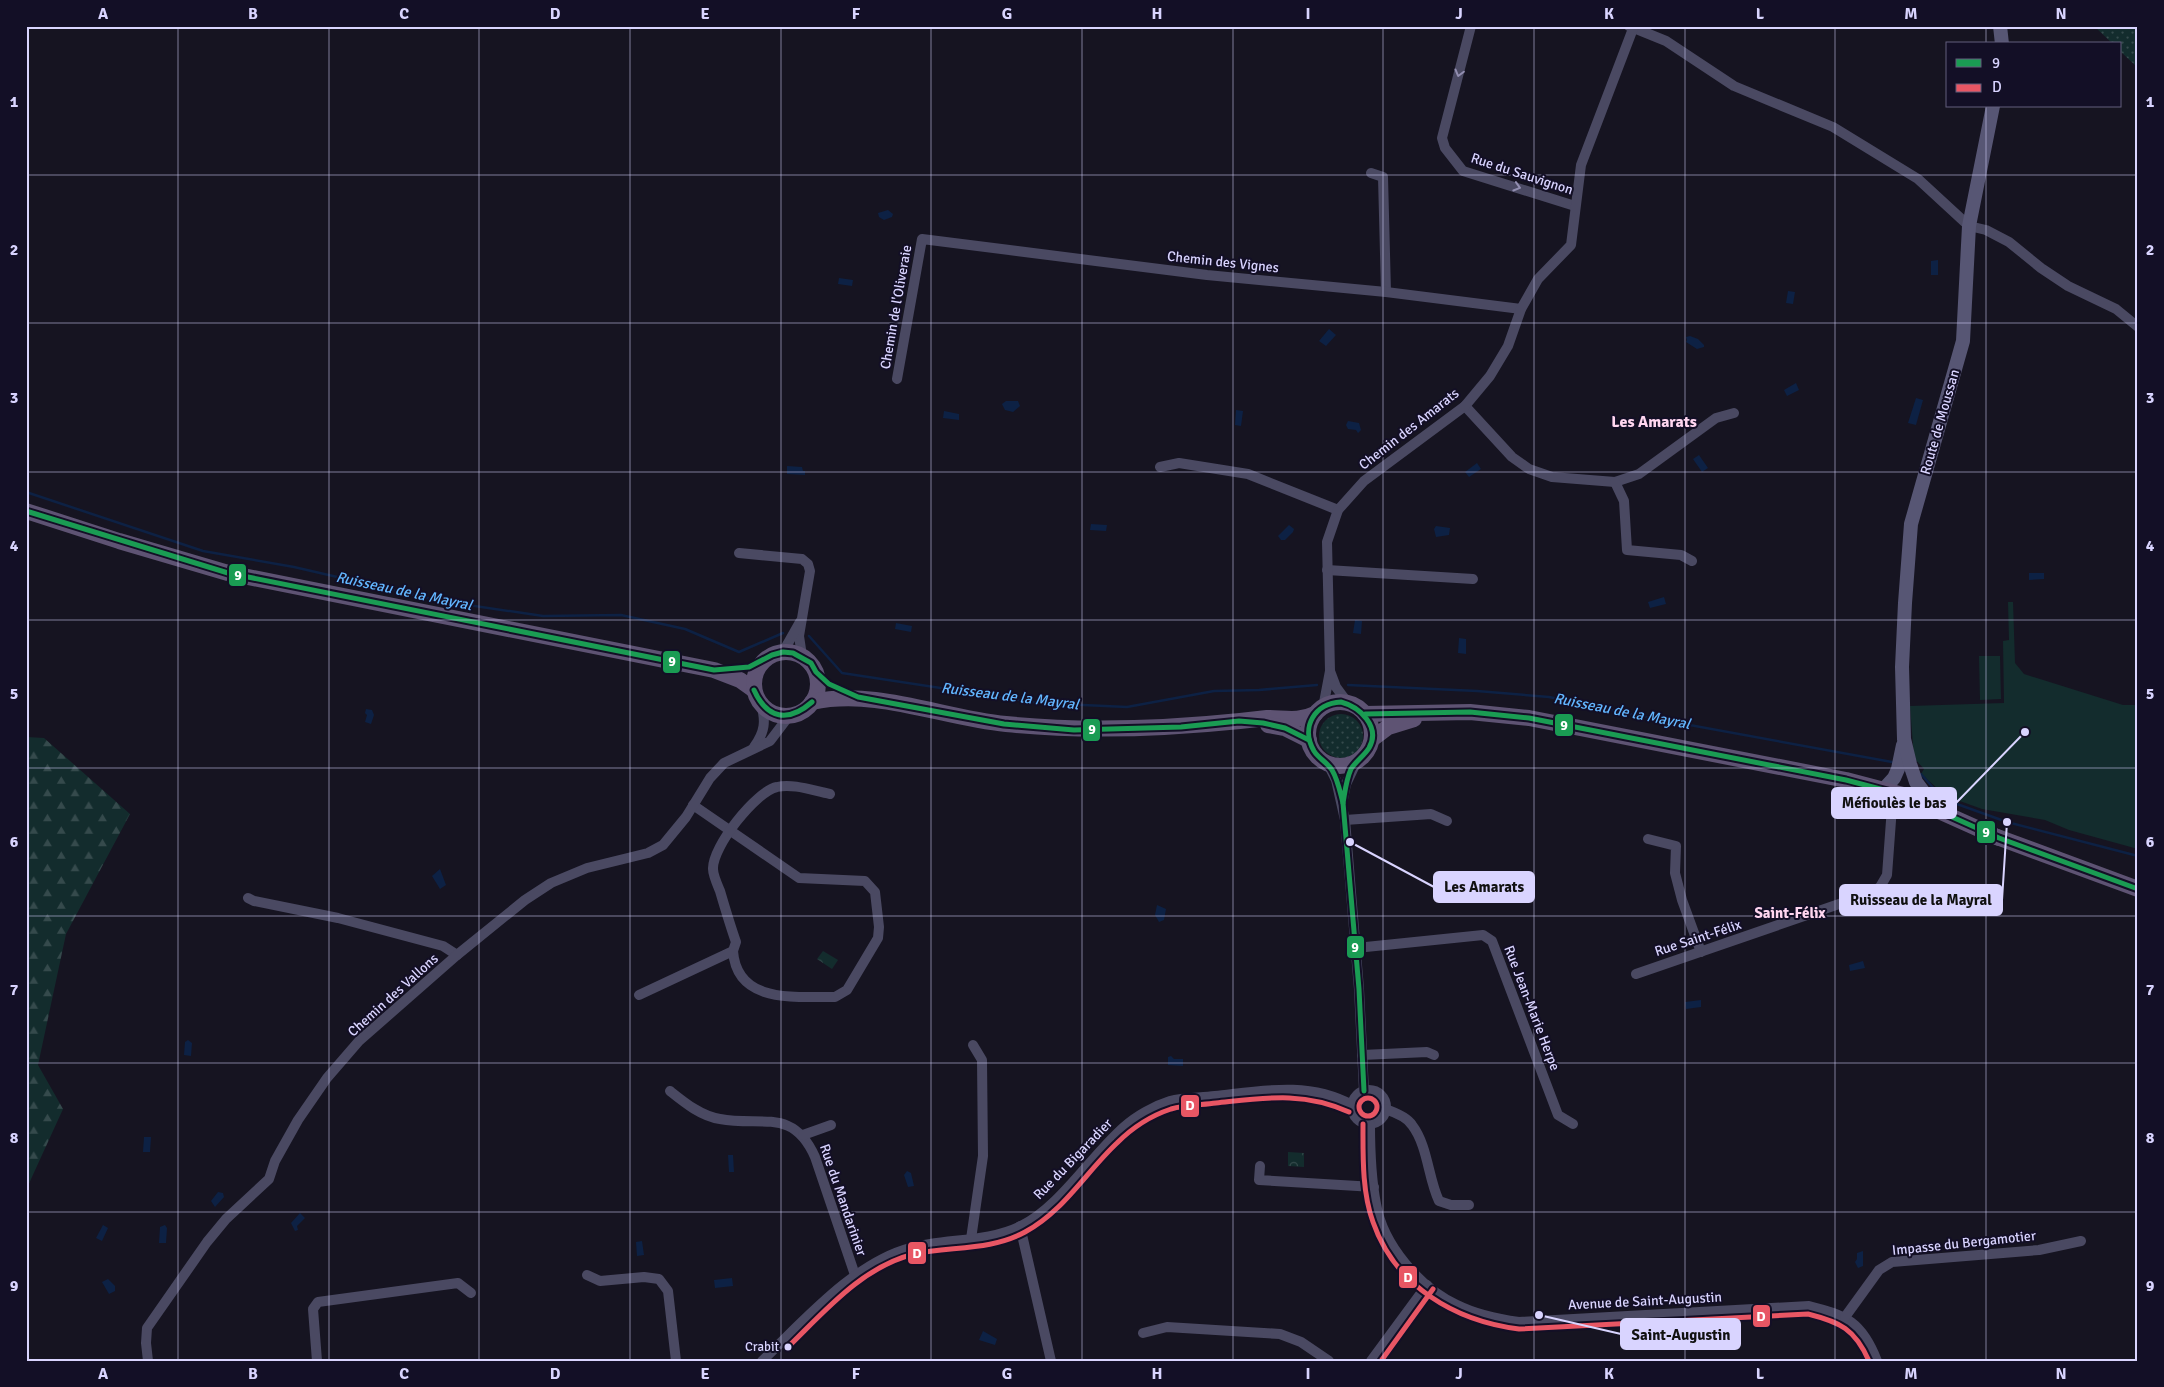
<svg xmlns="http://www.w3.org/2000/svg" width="2164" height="1387" font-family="Signika,sans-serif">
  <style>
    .grass { fill: url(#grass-dots) }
    .forest { fill: url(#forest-firs) }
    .park { fill: url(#park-crowns) }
    .garden { fill: #132c2d }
    .water { fill: #0d2144 }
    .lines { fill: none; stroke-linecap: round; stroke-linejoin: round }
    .stream { stroke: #0d2144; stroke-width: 2.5 }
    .street { stroke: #4a4962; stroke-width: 10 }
    .secondary { stroke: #575674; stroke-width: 14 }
    .primary { stroke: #5e5373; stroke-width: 16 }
    .bus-1-casing { stroke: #130f26; stroke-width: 9 }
    .bus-2-casing { stroke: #130f26; stroke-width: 9 }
    .bus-1 { stroke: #1a9c53; stroke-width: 5 }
    .bus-2 { stroke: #e85664; stroke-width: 5 }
    .oneway { stroke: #928eb0 }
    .grid { fill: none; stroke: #d9d4ff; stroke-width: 1; stroke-opacity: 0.55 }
    .bus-dot { fill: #d9d4ff; stroke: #130f26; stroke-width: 2 }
    .labels { text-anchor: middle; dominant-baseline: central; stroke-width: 4; stroke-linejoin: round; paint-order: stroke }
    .bus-label { font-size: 13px; fill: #d9d4ff; stroke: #130f26; text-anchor: end }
    .street-label { font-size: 14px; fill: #d9d4ff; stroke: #130f26 }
    .water-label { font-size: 15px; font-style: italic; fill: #62b6ff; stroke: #130f26 }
    .neighbourhood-label { font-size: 15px; font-weight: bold; fill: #ffd6f0; stroke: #130f26 }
    .quarter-label { font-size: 16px; font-weight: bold; fill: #ffd6f0; stroke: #130f26 }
    .leader { fill: none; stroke: #d9d4ff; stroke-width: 2 }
    .callout-dot { fill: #d9d4ff; stroke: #130f26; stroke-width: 2 }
    .callout { fill: #d9d4ff; stroke: #d9d4ff; stroke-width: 2 }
    .callout-label { font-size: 15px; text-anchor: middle; font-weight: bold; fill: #111 }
    .line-badge { stroke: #130f26; stroke-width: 2 }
    .badge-label { font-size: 14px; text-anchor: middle; font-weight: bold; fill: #fff }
    .neatline { fill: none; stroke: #d9d4ff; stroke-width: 2 }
    .grid-label { font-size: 16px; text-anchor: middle; font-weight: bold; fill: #d9d4ff }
  </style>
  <defs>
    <pattern id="grass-dots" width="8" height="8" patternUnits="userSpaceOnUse" patternTransform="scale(1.25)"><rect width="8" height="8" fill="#132c2d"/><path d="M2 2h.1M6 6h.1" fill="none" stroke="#354a4c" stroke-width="1.8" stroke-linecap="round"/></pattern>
    <pattern id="forest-firs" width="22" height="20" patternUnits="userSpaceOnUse" patternTransform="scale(1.25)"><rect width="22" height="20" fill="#132c2d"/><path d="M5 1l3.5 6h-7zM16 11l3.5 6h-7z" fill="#354a4c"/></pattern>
    <pattern id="park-crowns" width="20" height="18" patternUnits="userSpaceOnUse" patternTransform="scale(1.25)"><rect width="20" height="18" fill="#132c2d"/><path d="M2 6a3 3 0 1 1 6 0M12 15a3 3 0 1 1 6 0" fill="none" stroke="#354a4c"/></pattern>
  </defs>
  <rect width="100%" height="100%" fill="#161421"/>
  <!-- grass -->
  <g class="grass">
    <polygon points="2094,26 2138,26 2138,68 2120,51 2120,44 2113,44"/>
    <circle cx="1341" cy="736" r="22"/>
  </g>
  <!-- forest -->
  <polygon class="forest" points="26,737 44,738 130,814 66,934 38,1065 63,1109 26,1190"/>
  <!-- park -->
  <g class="park">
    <polygon points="823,951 838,960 832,969 817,959"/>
    <polygon points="1288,1152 1304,1153 1304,1167 1288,1166"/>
  </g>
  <!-- garden -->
  <g class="garden">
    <polygon points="2008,602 2013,602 2015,663 2024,674 2123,705 2138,705 2138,849 2069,830 2045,820 1982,809 1946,796 1921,774 1924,769 1914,758 1910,706 2004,703 2003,641 2009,640"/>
    <polygon points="1979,656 2000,656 2001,699 1980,700"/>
  </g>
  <!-- water -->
  <g class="water">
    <polygon points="888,210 893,214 892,217 884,220 879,217 878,213"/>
    <polygon points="1938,260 1938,275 1931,275 1931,261"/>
    <polygon points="839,278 853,280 852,286 838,284"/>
    <polygon points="1788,291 1795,292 1793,304 1786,303"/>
    <polygon points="1329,329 1336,335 1326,346 1319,341"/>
    <polygon points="1690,336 1698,339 1704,345 1704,347 1697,349 1686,342 1687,340 1686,337"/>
    <polygon points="1796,383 1799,390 1787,396 1784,390"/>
    <polygon points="1916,398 1923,400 1916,425 1908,423"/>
    <polygon points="1006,401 1018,401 1020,406 1013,412 1005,410 1002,404"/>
    <polygon points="1236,410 1243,411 1241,426 1235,425"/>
    <polygon points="944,411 959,414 959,420 943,418"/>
    <polygon points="1348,421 1359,423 1361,430 1358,433 1356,430 1348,429 1346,425"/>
    <polygon points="1699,455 1708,468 1702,472 1693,459"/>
    <polygon points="1477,463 1481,469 1469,477 1465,472"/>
    <polygon points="787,466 802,467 803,471 805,471 805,475 787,474"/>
    <polygon points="1091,524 1107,525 1106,531 1090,530"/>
    <polygon points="1289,525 1294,529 1293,532 1285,540 1281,540 1278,536"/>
    <polygon points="1436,526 1450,528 1449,535 1436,537 1434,529"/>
    <polygon points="2029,573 2044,573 2044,579 2029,580"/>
    <polygon points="1664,597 1666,604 1650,608 1648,602"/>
    <polygon points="1355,620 1362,621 1361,634 1353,633"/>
    <polygon points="896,623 912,626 911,632 895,629"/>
    <polygon points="1459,638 1466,639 1466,654 1458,653"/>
    <polygon points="366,709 372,710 374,715 371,724 365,722 367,715 365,713"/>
    <polygon points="440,869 446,885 440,889 432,876"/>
    <polygon points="1157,905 1166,909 1164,920 1159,922 1155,915"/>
    <polygon points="1863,961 1865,968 1850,971 1849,965"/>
    <polygon points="1701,1000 1701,1007 1686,1009 1685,1002"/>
    <polygon points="188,1040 192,1043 191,1056 184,1055 185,1042"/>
    <polygon points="1171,1056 1174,1059 1183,1059 1183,1066 1168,1065 1168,1057"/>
    <polygon points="144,1137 151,1137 150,1152 143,1152"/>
    <polygon points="728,1155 733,1155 734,1172 729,1172"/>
    <polygon points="907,1171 911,1173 914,1186 908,1187 904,1175"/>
    <polygon points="218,1192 223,1193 224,1197 215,1207 211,1201"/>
    <polygon points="300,1213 305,1218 297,1226 298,1230 295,1231 291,1223"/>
    <polygon points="103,1225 108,1228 102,1241 96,1238"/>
    <polygon points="165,1225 167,1228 166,1243 159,1243 160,1227"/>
    <polygon points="642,1241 644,1255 637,1256 636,1242"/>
    <polygon points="1863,1251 1863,1266 1858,1268 1855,1262 1857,1259 1857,1253"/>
    <polygon points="732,1278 733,1286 715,1288 714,1280"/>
    <polygon points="108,1279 115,1286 115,1291 109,1294 102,1282"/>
    <polygon points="983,1331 997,1339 995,1345 979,1340"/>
  </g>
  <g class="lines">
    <!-- stream -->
    <g class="stream">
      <polyline points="26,492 203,551 294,567 441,601 543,616 621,615 685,629 739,652 783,633"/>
      <polyline points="809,636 842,673 1039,703 1127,707 1214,691 1259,690 1317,685"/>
      <polyline points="1348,685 1477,691 1549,697 1635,715 1892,762"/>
      <polyline points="1921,774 1943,799 2007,822 2138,856"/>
    </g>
    <!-- street -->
    <g class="street">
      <polyline points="1471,26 1442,138 1445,148 1463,171 1575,206"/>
      <polyline points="1629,26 1666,41 1734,86 1833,127 1918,179 1969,226 1986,230 2009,242 2041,268 2068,286 2116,309 2138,327"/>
      <polyline points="1371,173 1383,177 1386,292"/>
      <polyline points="897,379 922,239 1207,275 1386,292 1521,309"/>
      <polyline points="1465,406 1512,457 1529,469 1552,477 1615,482 1639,474 1716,418 1734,413"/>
      <polyline points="1160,467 1179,463 1248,474 1338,510"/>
      <polyline points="1615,482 1624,501 1627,550 1681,555 1692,561"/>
      <polyline points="739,553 802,559 808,564 810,571 799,636 802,656"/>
      <polyline points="1327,570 1473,579"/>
      <polyline points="783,652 800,622"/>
      <polyline points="1330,671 1327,542 1338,510 1364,481 1465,406 1490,376 1508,346 1521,309 1538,279 1571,245 1581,165 1634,26"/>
      <polyline points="1323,708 1330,671 1336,687 1347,702"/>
      <path d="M754,747C765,732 766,721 761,704"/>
      <polyline points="1328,764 1336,780 1345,820 1359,989 1364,1091"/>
      <polyline points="1343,799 1346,784 1356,763"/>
      <path d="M693,805L799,878L865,881L875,892L879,927L878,938L847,990L835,997C797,996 737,1005 733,951"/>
      <polyline points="1345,820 1431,814 1447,821"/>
      <polyline points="1648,839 1676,846 1675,873 1682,900 1701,952"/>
      <polyline points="248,898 254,901 338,918 443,946 457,955"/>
      <polyline points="1356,948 1483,935 1492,941 1558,1115 1573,1124"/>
      <polyline points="1636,974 1871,893 1880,887 1887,875 1892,807 1896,800"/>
      <path d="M639,995L733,951L736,942C730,925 725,908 720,891C717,884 713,875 713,869C712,847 756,791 777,787C793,783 814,791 830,794"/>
      <polyline points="1362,1055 1427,1052 1434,1055"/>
      <circle cx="1369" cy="1107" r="17"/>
      <path d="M670,1091C685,1103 701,1116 720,1119C761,1127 793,1107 815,1157L855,1275"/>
      <path d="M1385,1109C1394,1112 1407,1117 1412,1125C1428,1146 1428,1178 1439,1201L1451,1205H1469"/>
      <path d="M1370,1124C1370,1150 1371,1178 1376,1204C1383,1245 1420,1288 1457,1305C1477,1315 1497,1319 1519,1322L1809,1306C1846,1315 1862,1322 1877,1361"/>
      <polyline points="803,1135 831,1125"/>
      <polyline points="1260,1166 1259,1180 1374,1187"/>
      <polyline points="1020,1226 1051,1361"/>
      <polyline points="971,1239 983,1156 982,1060 973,1045"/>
      <polyline points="587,1275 600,1281 644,1277 659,1279 668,1291 676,1361"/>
      <polyline points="1845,1317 1879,1270 1892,1262 2039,1250 2081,1241"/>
      <polyline points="1143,1333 1167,1327 1280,1334 1301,1342 1329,1361"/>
      <polyline points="148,1361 146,1343 147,1328 207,1242 226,1219 269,1179 275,1161 298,1120 327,1078 359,1041 457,955 525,900 551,883 587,868 648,853 663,845 686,817 710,778 724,763 770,741 789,716"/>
      <polyline points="317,1361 313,1309 318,1302 458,1283 471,1293"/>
      <path d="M762,1361C804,1321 854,1263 910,1248C947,1238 986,1243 1021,1226C1059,1208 1091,1156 1124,1127C1136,1116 1154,1106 1170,1101C1184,1097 1201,1098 1215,1096C1261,1091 1308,1081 1352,1105"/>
      <polyline points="1371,1361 1427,1285"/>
    </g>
    <!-- secondary -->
    <g class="secondary">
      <polyline points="2000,26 2002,44"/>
      <polyline points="1883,790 1894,778 1898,769 1903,745"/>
      <polyline points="1937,810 1916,782 1910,764 1904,739 1902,667 1905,603 1911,524 1963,341 1969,226 1993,106"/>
    </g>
    <!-- primary -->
    <g class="primary">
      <polyline points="26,511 119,541 228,573 714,670 740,680 754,690"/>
      <circle cx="786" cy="684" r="32"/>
      <path d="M812,702C877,688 942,718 1006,724C1084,732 1162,729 1240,721C1249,720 1258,719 1267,718C1284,718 1299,722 1315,714"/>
      <circle cx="1340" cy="734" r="32"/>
      <polyline points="1365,714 1470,712 1529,718 1846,780 1903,795 1999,838"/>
      <polyline points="1268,725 1285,728 1309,740"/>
      <polyline points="1372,739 1388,727 1414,719"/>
      <polyline points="1989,834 2138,889"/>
    </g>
    <!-- bus-1 casing -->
    <g class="bus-1-casing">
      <g id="bus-1">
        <polyline points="26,511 228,573 714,670 749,667 772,655 783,652 793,653 811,663 816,672 829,684 858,697 1004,724 1074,730 1181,727 1239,721 1263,723 1285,728 1309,740"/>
        <path d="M754,690C767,719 788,723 812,702"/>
        <path d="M1341,702C1360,707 1381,727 1369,748C1364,756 1356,761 1351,769C1346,780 1345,792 1343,803C1340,792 1338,780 1332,770C1327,762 1319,759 1314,751C1300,727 1315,703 1341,702Z"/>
        <polyline points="1365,714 1470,712 1529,718 1846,780 1903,795 1999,838 2138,889"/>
        <polyline points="1343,803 1359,989 1364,1091"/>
      </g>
    </g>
    <!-- bus-2 casing -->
    <g class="bus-2-casing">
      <g id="bus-2">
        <circle cx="1368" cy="1107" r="9"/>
        <path d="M1363,1124C1363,1156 1362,1192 1373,1222C1395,1286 1455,1321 1519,1329L1808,1314C1840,1322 1855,1329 1869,1361"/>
        <path d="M788,1347C825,1311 862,1267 914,1254C951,1246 990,1251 1025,1232C1063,1212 1086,1172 1117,1143C1132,1128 1150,1116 1171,1109C1185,1105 1201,1105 1216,1103C1264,1098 1303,1091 1349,1112"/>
        <polyline points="1381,1361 1433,1289"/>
      </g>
    </g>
    <!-- bus-1 -->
    <use href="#bus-1" class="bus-1"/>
    <!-- bus-2 -->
    <use href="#bus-2" class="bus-2"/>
  </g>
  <!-- one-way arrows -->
  <defs><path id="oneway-chevron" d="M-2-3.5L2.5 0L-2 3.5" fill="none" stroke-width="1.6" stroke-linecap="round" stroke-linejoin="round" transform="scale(1.25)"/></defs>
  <g class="oneway">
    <use href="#oneway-chevron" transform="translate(1459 73) rotate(105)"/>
    <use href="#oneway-chevron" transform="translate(1517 187) rotate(17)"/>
  </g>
  <!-- grid -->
  <path class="grid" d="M178,26V1361M329,26V1361M479,26V1361M630,26V1361M781,26V1361M931,26V1361M1082,26V1361M1233,26V1361M1383,26V1361M1534,26V1361M1685,26V1361M1835,26V1361M1986,26V44M1986,106V1361M26,175H2138M26,323H2138M26,472H2138M26,620H2138M26,768H2138M26,916H2138M26,1063H2138M26,1212H2138"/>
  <!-- markers -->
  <circle class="bus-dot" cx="788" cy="1347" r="4.5"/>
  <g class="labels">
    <!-- bus labels -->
    <g class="bus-label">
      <text x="779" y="1347">Crabit</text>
    </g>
    <!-- street labels -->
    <g class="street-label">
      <text transform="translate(1522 174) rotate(18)">Rue du Sauvignon</text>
      <text transform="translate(1223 262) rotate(6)">Chemin des Vignes</text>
      <text transform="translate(896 307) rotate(-80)">Chemin de l'Oliveraie</text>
      <text transform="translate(1940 422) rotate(-74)">Route de Moussan</text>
      <text transform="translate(1409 429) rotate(-38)">Chemin des Amarats</text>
      <text transform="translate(1698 938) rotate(-18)">Rue Saint-Félix</text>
      <text transform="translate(393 995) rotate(-42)">Chemin des Vallons</text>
      <text transform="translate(1532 1008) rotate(69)">Rue Jean-Marie Herpe</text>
      <text transform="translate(1073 1159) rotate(-46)">Rue du Bigaradier</text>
      <text transform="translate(843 1200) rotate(71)">Rue du Mandarinier</text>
      <text transform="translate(1964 1243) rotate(-6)">Impasse du Bergamotier</text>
      <text transform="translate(1645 1301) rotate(-3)">Avenue de Saint-Augustin</text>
    </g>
    <!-- water labels -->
    <g class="water-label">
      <text transform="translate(404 591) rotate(12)">Ruisseau de la Mayral</text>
      <text transform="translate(1010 696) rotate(7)">Ruisseau de la Mayral</text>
      <text transform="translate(1622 711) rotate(11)">Ruisseau de la Mayral</text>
    </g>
    <!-- neighbourhood labels -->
    <g class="neighbourhood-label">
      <text x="1790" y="913">Saint-Félix</text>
    </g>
    <!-- quarter labels -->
    <g class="quarter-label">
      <text x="1654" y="422">Les Amarats</text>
    </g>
  </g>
  <!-- callouts -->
  <path class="leader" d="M2025 732L1956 803M1350 842L1434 887M2007 822L2002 900M1539 1315L1621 1334"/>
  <g class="callout-dot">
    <circle cx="2025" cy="732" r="5"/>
    <circle cx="1350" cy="842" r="5"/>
    <circle cx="2007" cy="822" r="5"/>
    <circle cx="1539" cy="1315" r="5"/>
  </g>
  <g class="callout">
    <rect x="1832" y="788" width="124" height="30" rx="5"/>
    <rect x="1434" y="872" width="100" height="30" rx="5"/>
    <rect x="1840" y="885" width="162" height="30" rx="5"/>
    <rect x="1621" y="1319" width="119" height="30" rx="5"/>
  </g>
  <g class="callout-label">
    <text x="1894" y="808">Méfioulès le bas</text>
    <text x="1484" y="892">Les Amarats</text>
    <text x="1921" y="905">Ruisseau de la Mayral</text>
    <text x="1681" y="1340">Saint-Augustin</text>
  </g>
  <g class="line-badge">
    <rect x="228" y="563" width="19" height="24" rx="5" fill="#1a9c53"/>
    <rect x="662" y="650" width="19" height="24" rx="5" fill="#1a9c53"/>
    <rect x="1554" y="713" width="20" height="24" rx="5" fill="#1a9c53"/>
    <rect x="1082" y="718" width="19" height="24" rx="5" fill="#1a9c53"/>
    <rect x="1976" y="820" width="20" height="24" rx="5" fill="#1a9c53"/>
    <rect x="1346" y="935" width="19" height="24" rx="5" fill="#1a9c53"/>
    <rect x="1180" y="1094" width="20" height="24" rx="5" fill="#e85664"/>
    <rect x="907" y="1241" width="20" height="24" rx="5" fill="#e85664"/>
    <rect x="1398" y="1265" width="20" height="24" rx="5" fill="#e85664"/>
    <rect x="1752" y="1304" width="19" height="24" rx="5" fill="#e85664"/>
  </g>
  <g class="badge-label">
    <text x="238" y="580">9</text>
    <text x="672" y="666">9</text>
    <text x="1564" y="730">9</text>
    <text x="1092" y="734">9</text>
    <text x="1986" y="837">9</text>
    <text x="1355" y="952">9</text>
    <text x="1190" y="1110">D</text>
    <text x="917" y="1258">D</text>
    <text x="1408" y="1282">D</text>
    <text x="1761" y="1321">D</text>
  </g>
  <!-- border -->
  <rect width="2164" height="1387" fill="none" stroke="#130f26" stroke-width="55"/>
  <!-- legend -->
  <rect x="1946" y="42" width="175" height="65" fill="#130f26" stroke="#625e7d"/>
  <rect x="1956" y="59" width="25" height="8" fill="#1a9c53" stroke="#625e7d"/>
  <text x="1992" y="68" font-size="15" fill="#d9d4ff">9</text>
  <rect x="1956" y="84" width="25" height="8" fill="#e85664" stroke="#625e7d"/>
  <text x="1992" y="92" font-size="15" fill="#d9d4ff">D</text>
  <rect x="28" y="28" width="2108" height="1332" class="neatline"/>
  <g class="grid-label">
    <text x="103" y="19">A</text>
    <text x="253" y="19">B</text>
    <text x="404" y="19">C</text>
    <text x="555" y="19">D</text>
    <text x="705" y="19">E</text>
    <text x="856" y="19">F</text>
    <text x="1007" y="19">G</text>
    <text x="1157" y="19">H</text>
    <text x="1308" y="19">I</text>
    <text x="1459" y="19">J</text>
    <text x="1609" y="19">K</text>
    <text x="1760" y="19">L</text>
    <text x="1911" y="19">M</text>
    <text x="2061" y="19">N</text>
    <text x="14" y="107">1</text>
    <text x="2150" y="107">1</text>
    <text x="14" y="255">2</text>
    <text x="2150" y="255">2</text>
    <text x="14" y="403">3</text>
    <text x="2150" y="403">3</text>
    <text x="14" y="551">4</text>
    <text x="2150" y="551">4</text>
    <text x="14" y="699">5</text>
    <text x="2150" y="699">5</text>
    <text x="14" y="847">6</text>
    <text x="2150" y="847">6</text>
    <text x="14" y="995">7</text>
    <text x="2150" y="995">7</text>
    <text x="14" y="1143">8</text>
    <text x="2150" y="1143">8</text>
    <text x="14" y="1291">9</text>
    <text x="2150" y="1291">9</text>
    <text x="103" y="1379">A</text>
    <text x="253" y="1379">B</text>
    <text x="404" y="1379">C</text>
    <text x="555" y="1379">D</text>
    <text x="705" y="1379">E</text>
    <text x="856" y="1379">F</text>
    <text x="1007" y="1379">G</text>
    <text x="1157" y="1379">H</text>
    <text x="1308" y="1379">I</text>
    <text x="1459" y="1379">J</text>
    <text x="1609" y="1379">K</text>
    <text x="1760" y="1379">L</text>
    <text x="1911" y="1379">M</text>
    <text x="2061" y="1379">N</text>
  </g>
</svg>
